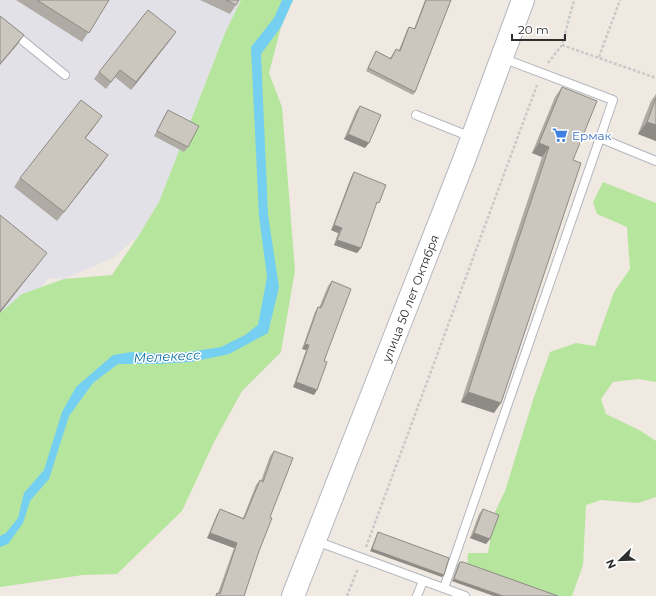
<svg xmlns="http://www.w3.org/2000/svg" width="656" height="596" font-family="Montserrat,sans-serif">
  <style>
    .industrial { fill: #e3e1e8 }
    .green { fill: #b6e59e }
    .water { fill: #75cff0 }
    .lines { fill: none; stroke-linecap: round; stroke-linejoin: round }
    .service-casing { stroke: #b4b7c1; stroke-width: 10 }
    .secondary-casing { stroke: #b4b7c1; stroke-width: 24 }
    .path { stroke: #c9c9c9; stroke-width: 2.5; stroke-dasharray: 3 2; stroke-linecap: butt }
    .service { stroke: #fff; stroke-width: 8 }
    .secondary { stroke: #fff; stroke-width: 22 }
    .wall { fill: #afaba4 }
    .shaded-wall { fill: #8e8b86 }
    .building { fill: #cbc7bf; stroke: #8e8b86 }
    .labels { text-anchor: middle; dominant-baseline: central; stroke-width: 3; stroke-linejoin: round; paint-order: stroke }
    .shop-label { font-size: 12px; fill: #366cbe; stroke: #fff; text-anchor: start }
    .street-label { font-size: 12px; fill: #2e2e2e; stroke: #fff }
    .water-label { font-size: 13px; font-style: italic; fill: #0d6fa3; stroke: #fff }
  </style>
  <rect width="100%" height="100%" fill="#efe9e1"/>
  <!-- industrial -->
  <polygon class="industrial" points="0,0 241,0 225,33 159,202 139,235 113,258 64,279 49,278 0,338"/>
  <!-- green -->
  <g class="green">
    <polygon points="241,0 293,0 281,27 269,73 282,107 295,270 281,352 242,391 214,442 182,511 117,574 83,575 0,587 0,313 22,294 64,279 112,275 139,235 159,202 225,33"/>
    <polygon points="603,182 656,203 656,382 638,379 613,382 601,399 606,414 641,431 656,441 656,497 638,503 601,500 586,505 583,565 572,596 549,596 467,567 468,553 488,553 495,512 505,491 533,400 550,352 576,343 595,346 614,292 630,269 627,227 597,214 593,202"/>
  </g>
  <!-- water -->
  <polygon class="water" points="282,0 293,0 281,27 261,54 268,215 279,287 268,333 229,354 191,362 157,364 118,364 93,383 69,416 49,479 30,501 23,523 8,544 0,547 0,536 6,533 18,518 24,493 44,470 62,412 76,387 113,355 132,352 162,354 189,352 221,347 245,335 258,325 267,277 259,216 251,47 274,18"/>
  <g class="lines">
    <!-- service casing -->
    <g class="service-casing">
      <g id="service">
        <polyline points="0,22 65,75"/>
        <polyline points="502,58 613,100 600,138"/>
        <polyline points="416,115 471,137"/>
        <polyline points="316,541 465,596"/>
        <polyline points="444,588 600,138 656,161"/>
        <polyline points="417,596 423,581"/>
      </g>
    </g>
    <!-- secondary casing -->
    <g class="secondary-casing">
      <g id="secondary">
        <path id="s1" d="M293,596L464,160L523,0"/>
      </g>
    </g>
    <!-- path -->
    <g class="path">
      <polyline points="562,45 656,78"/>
      <polyline points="599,57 620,0"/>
      <polyline points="548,63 562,45 574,0"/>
      <polyline points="366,547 537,85"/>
      <polyline points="347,596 358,568"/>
    </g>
    <!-- service -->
    <use href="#service" class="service"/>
    <!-- secondary -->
    <use href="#secondary" class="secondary"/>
  </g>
  <!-- wall -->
  <g class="wall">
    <polygon points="16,0 109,0 82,42"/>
    <polygon points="200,0 239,0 236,5 230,14"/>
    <polygon points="425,0 451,0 415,92 413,95 366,71 376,51 390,58 396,49 399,50 407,30 409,27 414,29"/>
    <polygon points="171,39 131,90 115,77 106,89 94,79 99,72"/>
    <polygon points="562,87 573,160 494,413 461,402 542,157 532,153 555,97"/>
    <polygon points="656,94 656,141 638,134 651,101"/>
    <polygon points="360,106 365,148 344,139 356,111"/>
    <polygon points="168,110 188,147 184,152 154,136 165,115"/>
    <polygon points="95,126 85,138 108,155 101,165 57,221 14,187 20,178"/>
    <polygon points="354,172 375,207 361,248 357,253 334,245 338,233 331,230 351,177"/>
    <polygon points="332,281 324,361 314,395 293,387 306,350 302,349 315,312 318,307 319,308 328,286"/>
    <polygon points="274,451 270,517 244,596 215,596 217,593 218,593 234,548 207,538 217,514 220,509 243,518 256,485 260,480 261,481 270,456"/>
    <polygon points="483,509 490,539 486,544 470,538 479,514"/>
    <polygon points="378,532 444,575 442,577 370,551 377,534"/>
    <polygon points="460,562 558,596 494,596 452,581 458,564"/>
  </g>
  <!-- shaded-wall -->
  <g class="shaded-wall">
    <polygon points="176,32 171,39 131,90 136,82"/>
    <polygon points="24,35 17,45 0,65 0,64"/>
    <polygon points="102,116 95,126 79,147 85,138"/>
    <polygon points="647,122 656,125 656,141 638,134"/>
    <polygon points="348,134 369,143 365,148 344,139"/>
    <polygon points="539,143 549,147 542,157 532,153"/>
    <polygon points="108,155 101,165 57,221 64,212"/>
    <polygon points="334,225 342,228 338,233 331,230"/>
    <polygon points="337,240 361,248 357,253 334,245"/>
    <polygon points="47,253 40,262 0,313 0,311"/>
    <polygon points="305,344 309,345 306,350 302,349"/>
    <polygon points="296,382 317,390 314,395 293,387"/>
    <polygon points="468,392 501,403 494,413 461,402"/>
    <polygon points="210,533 237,543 234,548 207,538"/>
    <polygon points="474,533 490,539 486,544 470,538"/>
    <polygon points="372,549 444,575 442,577 370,551"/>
    <polygon points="454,579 503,596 494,596 452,581"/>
  </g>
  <!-- building -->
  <g class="building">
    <polygon points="37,0 109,0 89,33"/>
    <polygon points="226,0 239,0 236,5"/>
    <polygon points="426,0 451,0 415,92 368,68 376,51 391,59 396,49 400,51 409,27 415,29"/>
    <polygon points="148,10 176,32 136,82 120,70 111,82 99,72"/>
    <polygon points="0,16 24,35 0,64"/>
    <polygon points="562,87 597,101 573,160 581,163 501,403 468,392 549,147 539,143"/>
    <polygon points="656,98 656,125 647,122"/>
    <polygon points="81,100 102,116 85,138 108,155 64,212 20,178"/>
    <polygon points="360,106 381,115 369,143 348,134"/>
    <polygon points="168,110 199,126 188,147 157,131"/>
    <polygon points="354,172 386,185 379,203 377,202 361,248 337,240 342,228 334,225"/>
    <polygon points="0,215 47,253 0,311"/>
    <polygon points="332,281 351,289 324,361 327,362 317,390 296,382 309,345 305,344 318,307 321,308"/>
    <polygon points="274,451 293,458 270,517 272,518 259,551 244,596 216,596 217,593 220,594 237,543 210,533 220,509 244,519 260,480 263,482"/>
    <polygon points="483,509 499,515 490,539 474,533"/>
    <polygon points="378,532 449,558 444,575 372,549"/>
    <polygon points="460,562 463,562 558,596 503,596 454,579"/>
  </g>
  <!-- icons -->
  <defs>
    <g id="supermarket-bare" transform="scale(1.2)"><path d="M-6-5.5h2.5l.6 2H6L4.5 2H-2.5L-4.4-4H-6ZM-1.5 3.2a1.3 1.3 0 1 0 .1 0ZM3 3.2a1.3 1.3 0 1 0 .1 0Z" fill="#3f7fe0" stroke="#fff" stroke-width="2.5" paint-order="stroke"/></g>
  </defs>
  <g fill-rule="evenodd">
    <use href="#supermarket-bare" x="560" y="135"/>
  </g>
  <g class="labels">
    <!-- shop labels -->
    <g class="shop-label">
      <text x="572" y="135">Ермак</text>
    </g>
    <!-- street labels -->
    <g class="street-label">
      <text stroke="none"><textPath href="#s1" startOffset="320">улица 50 лет Октября</textPath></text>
    </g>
    <!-- water labels -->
    <g class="water-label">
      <text transform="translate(167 356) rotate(-3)">Мелекесс</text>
    </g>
  </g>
  <!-- north arrow -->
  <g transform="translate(620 560) rotate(247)" stroke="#ffffff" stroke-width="3" paint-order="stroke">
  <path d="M0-3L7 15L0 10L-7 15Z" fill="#2e2e2e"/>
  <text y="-6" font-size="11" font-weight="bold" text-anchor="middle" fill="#2e2e2e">N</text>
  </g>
  <!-- scale -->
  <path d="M512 34v6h53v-6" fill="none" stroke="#2e2e2e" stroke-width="2"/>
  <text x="518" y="34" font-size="12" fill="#2e2e2e" stroke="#ffffff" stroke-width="3" paint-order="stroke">20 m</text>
</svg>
